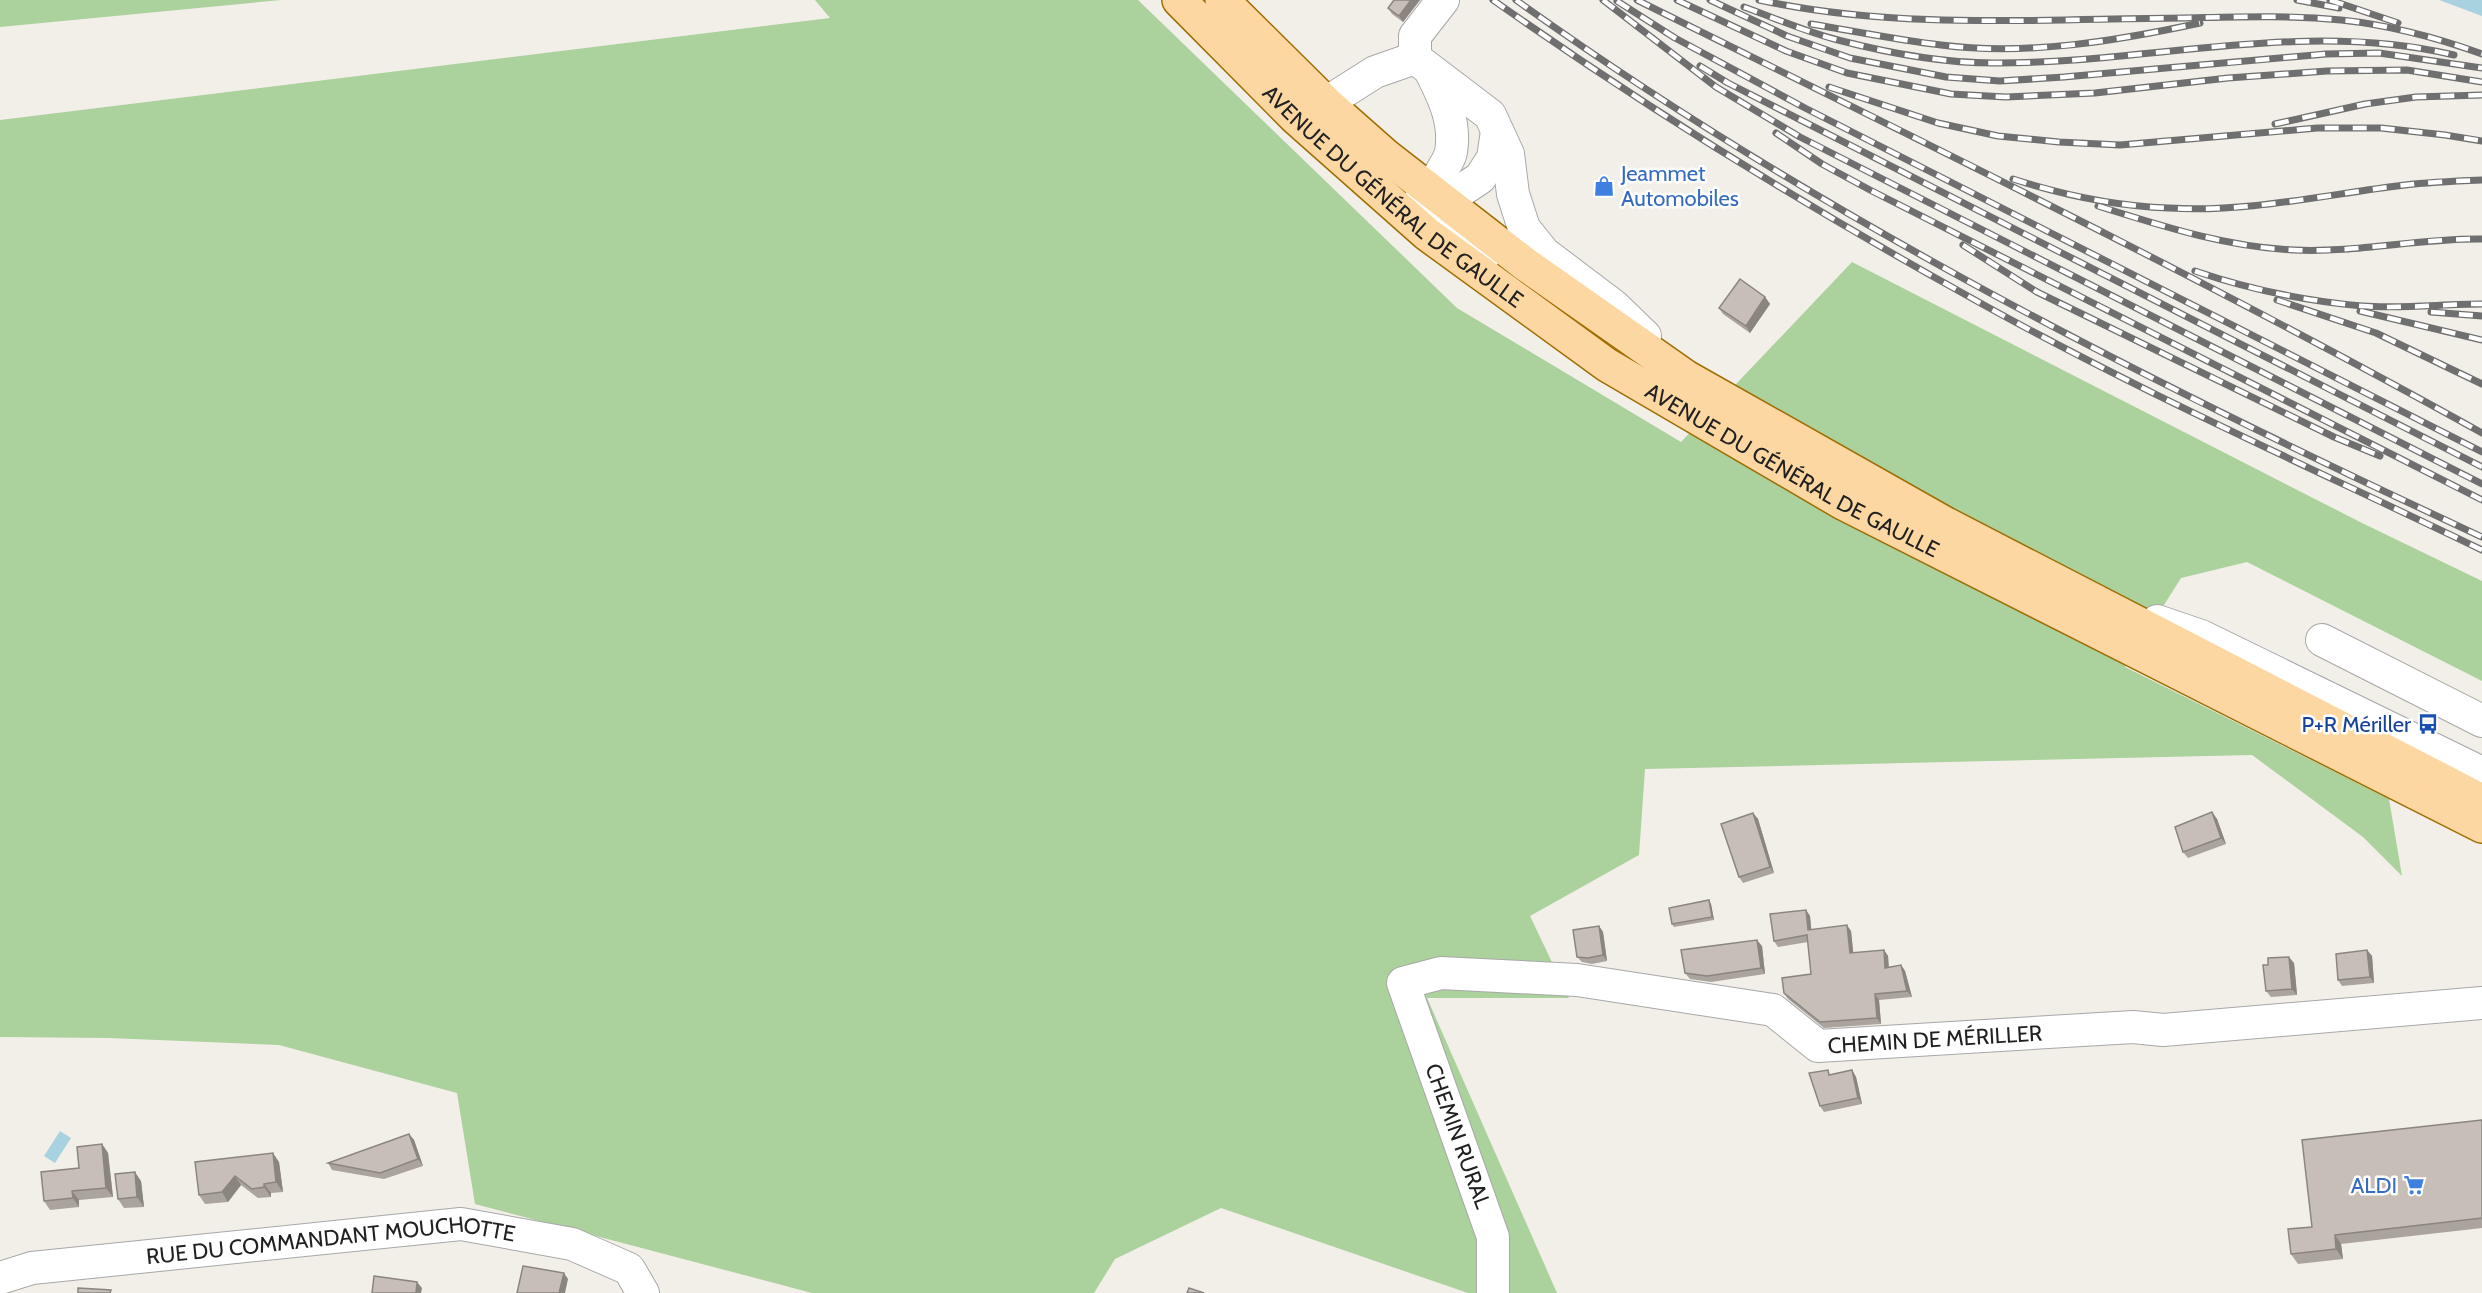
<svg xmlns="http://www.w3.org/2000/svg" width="2482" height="1293" font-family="Cabin,sans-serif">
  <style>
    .forest { fill: #abd19d }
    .water { fill: #a8d2df }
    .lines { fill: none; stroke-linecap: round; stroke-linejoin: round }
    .minor-casing { stroke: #a8a8a8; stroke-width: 34 }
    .major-casing { stroke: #9f6d00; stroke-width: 36 }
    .minor { stroke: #fff; stroke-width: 32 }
    .major { stroke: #fdd7a2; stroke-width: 33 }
    .rail-casing { stroke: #6f6f6f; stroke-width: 7 }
    .rail { stroke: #fff; stroke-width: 4.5; stroke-dasharray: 14; stroke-linecap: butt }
    .wall { fill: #aba39d }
    .shaded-wall { fill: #8b8580 }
    .building { fill: #c7beb7; stroke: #8b8580; stroke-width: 1.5 }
    .labels { text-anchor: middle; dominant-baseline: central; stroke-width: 5; stroke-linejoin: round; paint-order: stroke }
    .shop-label { font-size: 22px; fill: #366cbe; stroke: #fff; text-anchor: start }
    .street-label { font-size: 22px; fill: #212121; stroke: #fff }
    .transit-label { font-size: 22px; fill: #164399; stroke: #fff; text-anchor: end }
  </style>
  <rect width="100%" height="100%" fill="#f2efe8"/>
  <!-- forest -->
  <g class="forest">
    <polygon points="0,0 281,0 0,27"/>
    <polygon points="815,0 1138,0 1457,308 1681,442 1852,262 2360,522 2482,581 2482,681 2247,562 2181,578 2125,667 2389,799 2402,876 2363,837 2252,755 1645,769 1639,855 1530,916 1569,998 1427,998 1557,1293 1468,1293 1221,1208 1115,1259 1094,1293 812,1293 475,1204 457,1093 279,1045 109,1038 0,1037 0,120 830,18"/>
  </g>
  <!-- water -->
  <g class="water">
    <polygon points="2439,0 2482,0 2482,16"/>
    <polygon points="60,1131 71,1138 55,1163 44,1156"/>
  </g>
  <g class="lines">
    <!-- minor casing -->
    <g class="minor-casing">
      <g id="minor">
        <polyline points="1415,58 1490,115 1508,154 1513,194 1524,228 1544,253 1614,306 1645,336"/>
        <polyline points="1415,58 1415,36 1443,0"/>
        <path d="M1431,72C1444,98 1456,122 1451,152C1449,162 1440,171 1437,181C1423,217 1458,237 1483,257"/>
        <polyline points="1326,103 1375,72 1415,58"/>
        <polyline points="1419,202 1444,202 1480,178 1493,158 1497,131"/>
        <polyline points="2157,621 2201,636 2482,773"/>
        <polyline points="2322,640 2482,721"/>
        <path id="s1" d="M0,1278L32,1268L461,1224L572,1244L629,1269L643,1293"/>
        <path id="s2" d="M1493,1293V1237L1403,983L1441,973L1577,980L1773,1010L1818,1046L2133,1027L2163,1030L2482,1003"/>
      </g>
    </g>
    <!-- major casing -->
    <g class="major-casing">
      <g id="major">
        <path id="s3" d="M1179,0L1296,118L1427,234L1607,365L1843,503L2482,826"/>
        <polyline points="1222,0 1326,103 1386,156 1525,264 1686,377 1946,524 2482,801"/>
      </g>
    </g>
    <!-- minor -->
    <use href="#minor" class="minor"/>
    <!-- major -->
    <use href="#major" class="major"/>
    <!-- rail casing -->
    <g class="rail-casing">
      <g id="rail">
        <path d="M1493,0C1645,107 1804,205 1966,295C2133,389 2310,467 2482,550"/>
        <path d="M1516,0C1816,215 2148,382 2482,537"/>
        <polyline points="1603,0 1716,87 1800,137 2482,484"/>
        <path d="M1637,0C1921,141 2205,279 2482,433"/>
        <polyline points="1677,0 1786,51 1847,73 1951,94 2006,97 2095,93 2228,78 2327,71 2407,70 2482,82"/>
        <polyline points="1710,0 1787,36 1850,58 1946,77 2000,81 2064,77 2326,54 2379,53 2482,68"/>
        <path d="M1759,0C1898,30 2042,19 2183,18C2236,17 2289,15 2341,20C2389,25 2438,38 2482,54"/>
        <polyline points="2297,0 2339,8"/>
        <polyline points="2330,0 2398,23"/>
        <polyline points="1617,1 1675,38 1805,108 2482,452"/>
        <path d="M1744,7C1775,18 1806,32 1838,40C1888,53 1942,63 1994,63C2148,64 2302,19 2454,55"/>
        <path d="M1811,24C1854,31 1898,40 1941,45C2027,56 2116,41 2200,23"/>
        <polyline points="1700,66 1728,83 2482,467"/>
        <polyline points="1829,87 1938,123 1998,136 2059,142 2120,145 2317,128 2381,128 2445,135 2482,141"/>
        <polyline points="2275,124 2365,104 2416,97 2482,95"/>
        <polyline points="1776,133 1822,164 1870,190 2482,500"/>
        <path d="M2013,179C2063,195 2116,206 2169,208C2247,213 2328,194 2405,185C2430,182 2456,181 2482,180"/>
        <path d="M2098,206C2162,226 2226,247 2294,250C2357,253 2419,238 2482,239"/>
        <polyline points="1963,245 2037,292 2334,437 2380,456"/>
        <path d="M2195,271C2248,289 2306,301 2362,306C2401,309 2443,304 2482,304"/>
        <polyline points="2277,300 2376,333 2482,384"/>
        <polyline points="2360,311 2482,340"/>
        <polyline points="2431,312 2482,316"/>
      </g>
    </g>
    <!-- rail -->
    <use href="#rail" class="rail"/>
  </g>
  <!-- wall -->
  <g class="wall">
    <polygon points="1394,0 1420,0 1403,22 1392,14 1388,8"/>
    <polygon points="1765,297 1770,304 1750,333 1723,314 1719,308"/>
    <polygon points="2212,812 2217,819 2226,844 2188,858 2183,852"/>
    <polygon points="1753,813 1758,819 1774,873 1743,883 1739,877"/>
    <polygon points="1711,904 1714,920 1674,927 1672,924"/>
    <polygon points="1806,910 1810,916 1811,930 1851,931 1853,953 1884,950 1888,956 1889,967 1901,965 1905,971 1912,997 1879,1000 1881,1024 1824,1028 1788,999 1784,993 1811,974 1808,942 1778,947 1774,941"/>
    <polygon points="1599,926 1603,932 1607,961 1592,964 1582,962 1577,957"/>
    <polygon points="1762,946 1765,974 1711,982 1690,979 1685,973"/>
    <polygon points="2367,950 2372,956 2374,983 2342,986 2338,980"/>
    <polygon points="2294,963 2297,995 2271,997 2266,991"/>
    <polygon points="1852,1070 1856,1077 1862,1104 1824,1112 1820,1106 1832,1075"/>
    <polygon points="2482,1120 2482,1228 2341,1244 2343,1259 2298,1264 2291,1254 2312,1227"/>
    <polygon points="409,1134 414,1140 423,1166 384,1179 332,1170 328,1163"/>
    <polygon points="102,1144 108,1153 113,1197 79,1200 79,1207 50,1210 44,1201 79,1168"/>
    <polygon points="195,1162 279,1162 283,1192 271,1193 271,1197 258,1198 241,1185 228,1202 205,1204 199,1195"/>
    <polygon points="141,1181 144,1207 124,1208 118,1199"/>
  </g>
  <!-- shaded-wall -->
  <g class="shaded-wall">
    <polygon points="1411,0 1420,0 1403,22 1399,16"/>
    <polygon points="1765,297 1770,304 1750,333 1746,326"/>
    <polygon points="2212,812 2217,819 2226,844 2221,838"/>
    <polygon points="1753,813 1758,819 1774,873 1770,867"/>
    <polygon points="1709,900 1711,904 1714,920 1712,917"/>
    <polygon points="1806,910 1810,916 1812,936 1808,930"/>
    <polygon points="1847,925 1851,931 1854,959 1850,953"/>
    <polygon points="1599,926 1603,932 1607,961 1603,955"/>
    <polygon points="1757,940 1762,946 1765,974 1761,968"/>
    <polygon points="1884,950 1888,956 1889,974 1885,968"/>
    <polygon points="2367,950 2372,956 2374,983 2370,977"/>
    <polygon points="2289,957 2294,963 2297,995 2292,989"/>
    <polygon points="1901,965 1905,971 1912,997 1907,991"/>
    <polygon points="1875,994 1879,1000 1881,1024 1877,1018"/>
    <polygon points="1852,1070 1856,1077 1862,1104 1858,1098"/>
    <polygon points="409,1134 414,1140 423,1166 418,1159"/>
    <polygon points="102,1144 108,1153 113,1197 106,1188"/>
    <polygon points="273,1153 279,1162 283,1192 276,1182"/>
    <polygon points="135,1172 141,1181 144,1207 137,1197"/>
    <polygon points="235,1176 241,1185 228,1202 222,1192"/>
    <polygon points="264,1184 271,1193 271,1197 264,1187"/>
    <polygon points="72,1191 79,1200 79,1207 73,1198"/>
    <polygon points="2335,1235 2341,1244 2343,1259 2336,1249"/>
    <polygon points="564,1273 568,1279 565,1293 559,1293"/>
    <polygon points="417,1282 422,1288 421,1293 416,1293"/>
  </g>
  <!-- building -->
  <g class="building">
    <polygon points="1394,0 1411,0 1399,16 1388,8"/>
    <polygon points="1740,279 1765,297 1746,326 1719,308"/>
    <polygon points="2212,812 2221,838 2183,852 2175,827"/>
    <polygon points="1753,813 1770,867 1739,877 1721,824"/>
    <polygon points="1709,900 1712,917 1672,924 1669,908"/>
    <polygon points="1806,910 1808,930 1847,925 1850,953 1884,950 1885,968 1901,965 1907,991 1875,994 1877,1018 1820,1022 1784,993 1782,978 1811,974 1807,935 1774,941 1770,914"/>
    <polygon points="1599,926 1603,955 1588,958 1577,957 1573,930"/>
    <polygon points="1757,940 1761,968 1707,976 1685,973 1681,950"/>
    <polygon points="2367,950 2370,977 2338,980 2336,954"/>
    <polygon points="2289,957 2292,989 2266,991 2263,965 2268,965 2268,958"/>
    <polygon points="1828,1070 1829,1075 1852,1070 1858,1098 1820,1106 1809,1073"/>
    <polygon points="2482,1120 2482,1218 2335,1235 2336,1249 2291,1254 2288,1229 2312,1227 2302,1140"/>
    <polygon points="409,1134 418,1159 380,1173 328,1163"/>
    <polygon points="102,1144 106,1188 72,1191 73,1198 44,1201 41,1172 79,1168 77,1147"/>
    <polygon points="273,1153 276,1182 264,1184 264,1187 252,1189 235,1176 222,1192 199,1195 195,1162"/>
    <polygon points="135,1172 137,1197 118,1199 115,1174"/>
    <polygon points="523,1266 564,1273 559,1293 517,1293"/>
    <polygon points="374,1276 417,1282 416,1293 372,1293"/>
    <polygon points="78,1288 111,1290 110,1293 78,1293"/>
    <polygon points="1189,1288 1204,1293 1187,1293"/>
  </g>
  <!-- icons -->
  <defs>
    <g id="shop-bare" transform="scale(1.62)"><path d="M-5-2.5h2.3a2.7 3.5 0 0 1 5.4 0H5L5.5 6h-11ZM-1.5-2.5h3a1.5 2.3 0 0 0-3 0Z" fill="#3f7fe0" stroke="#fff" stroke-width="2.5" paint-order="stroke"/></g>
    <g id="bus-bare" transform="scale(1.62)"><path d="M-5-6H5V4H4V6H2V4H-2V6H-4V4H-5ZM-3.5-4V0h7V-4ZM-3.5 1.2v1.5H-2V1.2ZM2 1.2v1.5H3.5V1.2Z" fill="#1a4fb4" stroke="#fff" stroke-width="2.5" paint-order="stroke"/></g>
    <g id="supermarket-bare" transform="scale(1.62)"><path d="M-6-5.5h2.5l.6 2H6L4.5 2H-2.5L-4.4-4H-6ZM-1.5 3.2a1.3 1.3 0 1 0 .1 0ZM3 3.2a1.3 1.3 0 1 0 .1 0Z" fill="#3f7fe0" stroke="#fff" stroke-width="2.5" paint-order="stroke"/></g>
  </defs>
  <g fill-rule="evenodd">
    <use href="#shop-bare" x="1604" y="186"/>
    <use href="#bus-bare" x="2428" y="724"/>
    <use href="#supermarket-bare" x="2414" y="1185"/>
  </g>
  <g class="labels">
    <!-- shop labels -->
    <g class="shop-label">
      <text x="1621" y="173">Jeammet<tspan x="1621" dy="25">Automobiles</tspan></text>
      <text x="2397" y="1185" text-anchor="end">ALDI</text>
    </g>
    <!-- street labels -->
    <g class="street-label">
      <text stroke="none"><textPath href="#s3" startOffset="291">AVENUE DU GÉNÉRAL DE GAULLE</textPath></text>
      <text stroke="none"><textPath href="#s3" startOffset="777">AVENUE DU GÉNÉRAL DE GAULLE</textPath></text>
      <text stroke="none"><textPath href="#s2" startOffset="874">CHEMIN DE MÉRILLER</textPath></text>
      <text transform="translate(1458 1136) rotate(70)">CHEMIN RURAL</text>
      <text stroke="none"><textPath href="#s1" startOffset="334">RUE DU COMMANDANT MOUCHOTTE</textPath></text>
    </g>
    <!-- transit labels -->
    <g class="transit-label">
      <text x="2411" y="724">P+R Mériller</text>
    </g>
  </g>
</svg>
